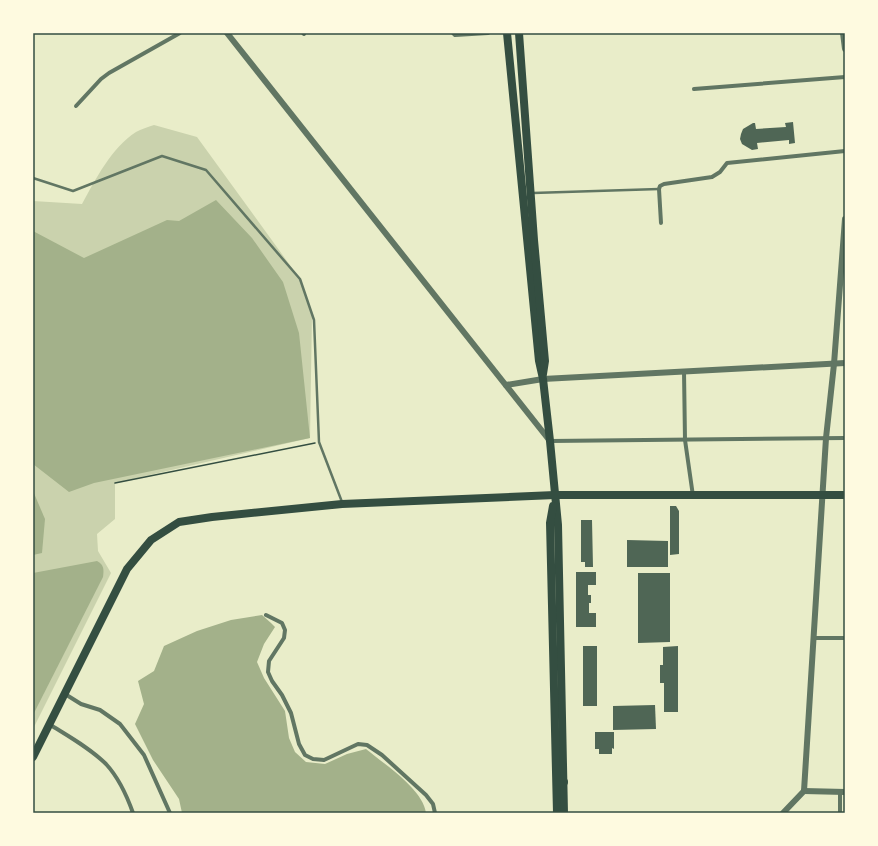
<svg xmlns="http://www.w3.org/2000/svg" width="878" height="846" font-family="'Noto Serif',serif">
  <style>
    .green { fill: #cad2ad }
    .water { fill: #a3b18a }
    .building { fill: #4f6655 }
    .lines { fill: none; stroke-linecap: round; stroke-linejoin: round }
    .path { stroke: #344e41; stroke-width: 1.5 }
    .service { stroke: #617663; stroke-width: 2.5 }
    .minor { stroke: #617663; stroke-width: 4 }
    .tertiary { stroke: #617663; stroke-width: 6 }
    .primary { stroke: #344e41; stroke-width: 8 }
    .trunk { stroke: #344e41; stroke-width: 8 }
    .neatline { fill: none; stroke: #344e41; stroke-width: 1.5 }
  </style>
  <rect width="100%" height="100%" fill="#e9edc9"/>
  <!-- green -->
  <path class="green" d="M154,125L197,137L300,279L312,314L310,438L115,483V519L97,534L98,551L111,573L33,729V201L82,204C95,180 112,147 136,132C141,129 148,127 154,125Z"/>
  <!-- water -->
  <g class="water">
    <polygon points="216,200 252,238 283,282 299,333 310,438 94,483 69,492 33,464 33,231 84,258 167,220 179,221"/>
    <polygon points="33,491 45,519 42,553 33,555"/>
    <path d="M97,561C104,565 104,569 103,577L33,715V573Z"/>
    <path d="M262,615L271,623L275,627L264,644L257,662L264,678L285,711L289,738L295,752L306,762L325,764L347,754L366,749C384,764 423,789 426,813H182L179,799L153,760L135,724L144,704L138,681L154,671L164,646L197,631L231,620Z"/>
  </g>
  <!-- building -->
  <g class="building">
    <polygon points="793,122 795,143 789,144 789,140 757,143 758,149 752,150 742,144 740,139 741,134 743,129 753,123 755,123 756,129 786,127 785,123"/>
    <polygon points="670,506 676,506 679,511 679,554 670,555"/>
    <polygon points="581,520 592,520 593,567 585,567 585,562 581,562"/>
    <polygon points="627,540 668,541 668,567 627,567"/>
    <polygon points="576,572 596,572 596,585 588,585 588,595 591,595 591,603 589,603 589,613 596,613 596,627 576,627"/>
    <polygon points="638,573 670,573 670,642 638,643"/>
    <rect x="583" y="646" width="14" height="60"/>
    <polygon points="678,646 678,712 664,712 664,683 660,683 660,665 663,665 663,647"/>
    <polygon points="655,705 656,729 613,730 613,706"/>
    <polygon points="595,732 614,732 614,749 612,748 612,754 599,754 599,749 595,749"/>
  </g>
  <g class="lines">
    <!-- path -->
    <polyline class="path" points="115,483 315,443"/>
    <!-- service -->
    <g class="service">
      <polyline points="33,178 73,191 162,156 206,170 300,279 314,320 319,442 342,502"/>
      <polyline points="533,193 659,189"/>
    </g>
    <!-- minor -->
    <g class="minor">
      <polyline points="303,33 304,34"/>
      <polyline points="453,33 455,35 488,33"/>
      <polyline points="694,89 845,77"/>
      <polyline points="76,106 101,79 109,73 180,33"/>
      <polyline points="661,223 659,189 660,186 664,184 712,177 720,172 727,163 845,151"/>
      <polyline points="684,371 685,440 693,496"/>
      <polyline points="550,441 845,438"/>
      <polyline points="266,615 282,623 285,630 284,638 269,661 268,672 272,681 282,695 291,713 299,744 305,755 313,759 324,760 358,744 367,745 382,755 426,795 433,804 435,813"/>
      <polyline points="813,638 845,638"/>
      <polyline points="65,694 81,704 100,710 120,724 144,755 170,813"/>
      <path d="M49,724C68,736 90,748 106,764C118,777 127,796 133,813"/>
      <polyline points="840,813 840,792"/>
    </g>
    <!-- tertiary -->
    <g class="tertiary">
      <polyline points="227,33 550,441"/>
      <polyline points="843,33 845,49"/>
      <polyline points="506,385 543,379 845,363"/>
      <polyline points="804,791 826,438 834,364 845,219"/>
      <polyline points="804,791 845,792"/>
      <polyline points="783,813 804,791"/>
    </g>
    <!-- primary -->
    <g class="primary">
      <polyline points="507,33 539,361 543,379 550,441 558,525 564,813"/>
      <polyline points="519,33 534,240 545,361 543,374"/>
      <polyline points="553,506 550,523 557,813"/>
      <polyline points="33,757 127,569 151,540 179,522 212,517 342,504 555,495 845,495"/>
    </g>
    <!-- trunk -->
    <polyline class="trunk" points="557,782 564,782"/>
  </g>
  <!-- border -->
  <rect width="878" height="846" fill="none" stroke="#fefae0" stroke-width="68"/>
  <rect x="34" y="34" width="810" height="778" class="neatline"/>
</svg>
